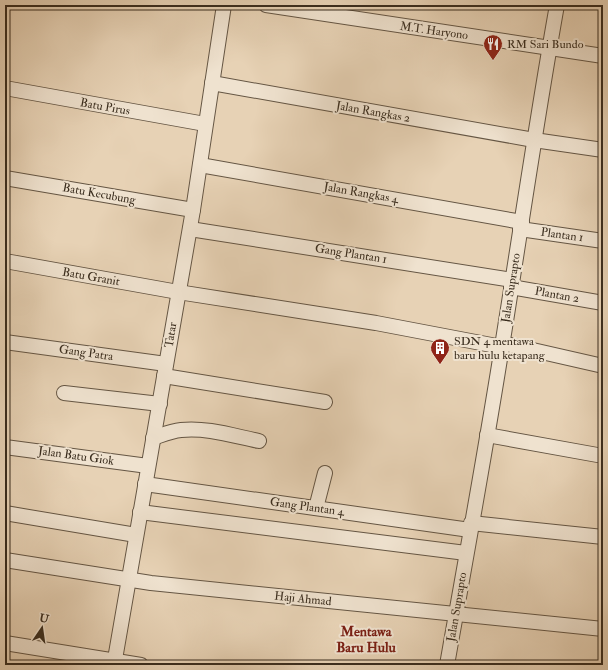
<svg xmlns="http://www.w3.org/2000/svg" width="608" height="670" font-family="'IM FELL Double Pica',serif">
  <style>
    .lines { fill: none; stroke-linecap: round; stroke-linejoin: round }
    .minor-casing { stroke: #655644; stroke-width: 16 }
    .minor { stroke: #efe2cf; stroke-width: 14 }
    .labels { text-anchor: middle; dominant-baseline: central; stroke-width: 4; stroke-linejoin: round; paint-order: stroke }
    .street-label { font-size: 12px; fill: #3a2d1e; stroke: #efe2cf }
    .poi-label { font-size: 12px; fill: #3a2d1e; stroke: #efe2cf; text-anchor: start }
    .quarter-label { font-size: 14px; font-weight: bold; fill: #7a1f14; stroke: #efe2cf }
  </style>
  <rect width="100%" height="100%" fill="#e7d2b5"/>
  <filter id="stains"><feTurbulence type="fractalNoise" baseFrequency=".005" numOctaves="4"/><feColorMatrix values="0 0 0 0 .2 0 0 0 0 .09 0 0 0 0 .02 0 0 0 .5 -.17"/></filter>
  <radialGradient id="worn" r=".72"><stop offset=".6" stop-color="#630" stop-opacity="0"/><stop offset="1" stop-color="#630" stop-opacity=".3"/></radialGradient>
  <g class="lines">
    <!-- minor casing -->
    <g class="minor-casing">
      <g id="minor">
        <polyline points="266,5 603,56"/>
        <polyline points="212,83 534,140 603,150"/>
        <polyline points="5,88 205,124"/>
        <polyline points="200,165 522,222"/>
        <polyline points="5,178 193,210"/>
        <polyline points="190,229 512,280"/>
        <polyline points="520,229 603,241"/>
        <polyline points="5,261 178,292 376,323 502,347"/>
        <polyline points="511,287 603,303"/>
        <polyline points="5,342 166,364"/>
        <polyline points="502,343 603,366"/>
        <polyline points="164,376 325,402"/>
        <polyline points="64,393 160,404"/>
        <polyline points="487,435 603,456"/>
        <path d="M153,438C162,435 171,431 181,430C206,427 234,436 259,441"/>
        <polyline points="5,447 148,466"/>
        <polyline points="145,484 470,530"/>
        <polyline points="316,508 325,473"/>
        <polyline points="140,512 466,553"/>
        <polyline points="5,513 136,535"/>
        <polyline points="471,523 603,537"/>
        <polyline points="5,560 151,583 603,629"/>
        <polyline points="5,643 141,665"/>
        <polyline points="114,665 193,210 224,5"/>
        <path d="M447,665C466,557 486,449 503,340C521,228 537,117 557,5"/>
      </g>
    </g>
    <!-- minor -->
    <use href="#minor" class="minor"/>
  </g>
  <!-- icons -->
  <defs>
    <g id="restaurant-pin" transform="scale(1)"><path d="M0 17L-7.5 6A9.5 9.5 0 1 1 7.5 6Z" fill="#8f2418" stroke="#efe2cf"/><path d="M-5-6h1v4h1v-4h1v4h1v-4h1v5L-1.5 .5V6h-2V.5L-5-1ZM5-6V6H3V1.5H1.5Q1.5-4 5-6Z" fill="#fff"/></g>
    <g id="building-pin" transform="scale(1)"><path d="M0 17L-7.5 6A9.5 9.5 0 1 1 7.5 6Z" fill="#8f2418" stroke="#efe2cf"/><path d="M-4-6H4V6H1V3H-1V6H-4ZM-2.5-4.3h1.7v1.8h-1.7ZM.8-4.3h1.7v1.8H.8ZM-2.5-1h1.7V.8h-1.7ZM.8-1h1.7V.8H.8Z" fill="#fff"/></g>
  </defs>
  <g fill-rule="evenodd">
    <use href="#restaurant-pin" x="493" y="44"/>
    <use href="#building-pin" x="440" y="348"/>
  </g>
  <g class="labels">
    <!-- street labels -->
    <g class="street-label">
      <text transform="translate(434 31) rotate(8)">M.T. Haryono</text>
      <text transform="translate(105 107) rotate(10)">Batu Pirus</text>
      <text transform="translate(373 112) rotate(10)">Jalan Rangkas 2</text>
      <text transform="translate(361 193) rotate(10)">Jalan Rangkas 4</text>
      <text transform="translate(99 194) rotate(10)">Batu Kecubung</text>
      <text transform="translate(562 235) rotate(8)">Plantan 1</text>
      <text transform="translate(351 254) rotate(9)">Gang Plantan 1</text>
      <text transform="translate(91 277) rotate(10)">Batu Granit</text>
      <text transform="translate(511 288) rotate(-81)">Jalan Suprapto</text>
      <text transform="translate(557 295) rotate(10)">Plantan 2</text>
      <text transform="translate(171 335) rotate(-81)">Tatar</text>
      <text transform="translate(86 353) rotate(8)">Gang Patra</text>
      <text transform="translate(76 456) rotate(8)">Jalan Batu Giok</text>
      <text transform="translate(307 507) rotate(8)">Gang Plantan 4</text>
      <text transform="translate(303 599) rotate(6)">Haji Ahmad</text>
      <text transform="translate(457 607) rotate(-80)">Jalan Suprapto</text>
    </g>
    <!-- poi labels -->
    <g class="poi-label">
      <text x="507" y="44">RM Sari Bundo</text>
      <text x="454" y="341">SDN 4 mentawa<tspan x="454" dy="14">baru hulu ketapang</tspan></text>
    </g>
    <!-- quarter labels -->
    <g class="quarter-label">
      <text x="366" y="631">Mentawa<tspan x="366" dy="16">Baru Hulu</tspan></text>
    </g>
  </g>
  <!-- margin -->
  <rect width="608" height="670" fill="none" stroke="#e7d2b5" stroke-width="20"/>
  <rect x="6" y="6" width="596" height="658" fill="none" stroke="#3a2d1e" stroke-width="2"/>
  <rect x="10" y="10" width="588" height="650" fill="none" stroke="#3a2d1e"/>
  <!-- north arrow -->
  <g transform="translate(42 628) rotate(13)" stroke="#efe2cf" stroke-width="3" paint-order="stroke">
  <path d="M0-3L7 15L0 10L-7 15Z" fill="#3a2d1e"/>
  <text y="-6" font-size="11" font-weight="bold" text-anchor="middle" fill="#3a2d1e">U</text>
  </g>
  <rect width="100%" height="100%" filter="url(#stains)"/>
  <rect width="100%" height="100%" fill="url(#worn)"/>
</svg>
